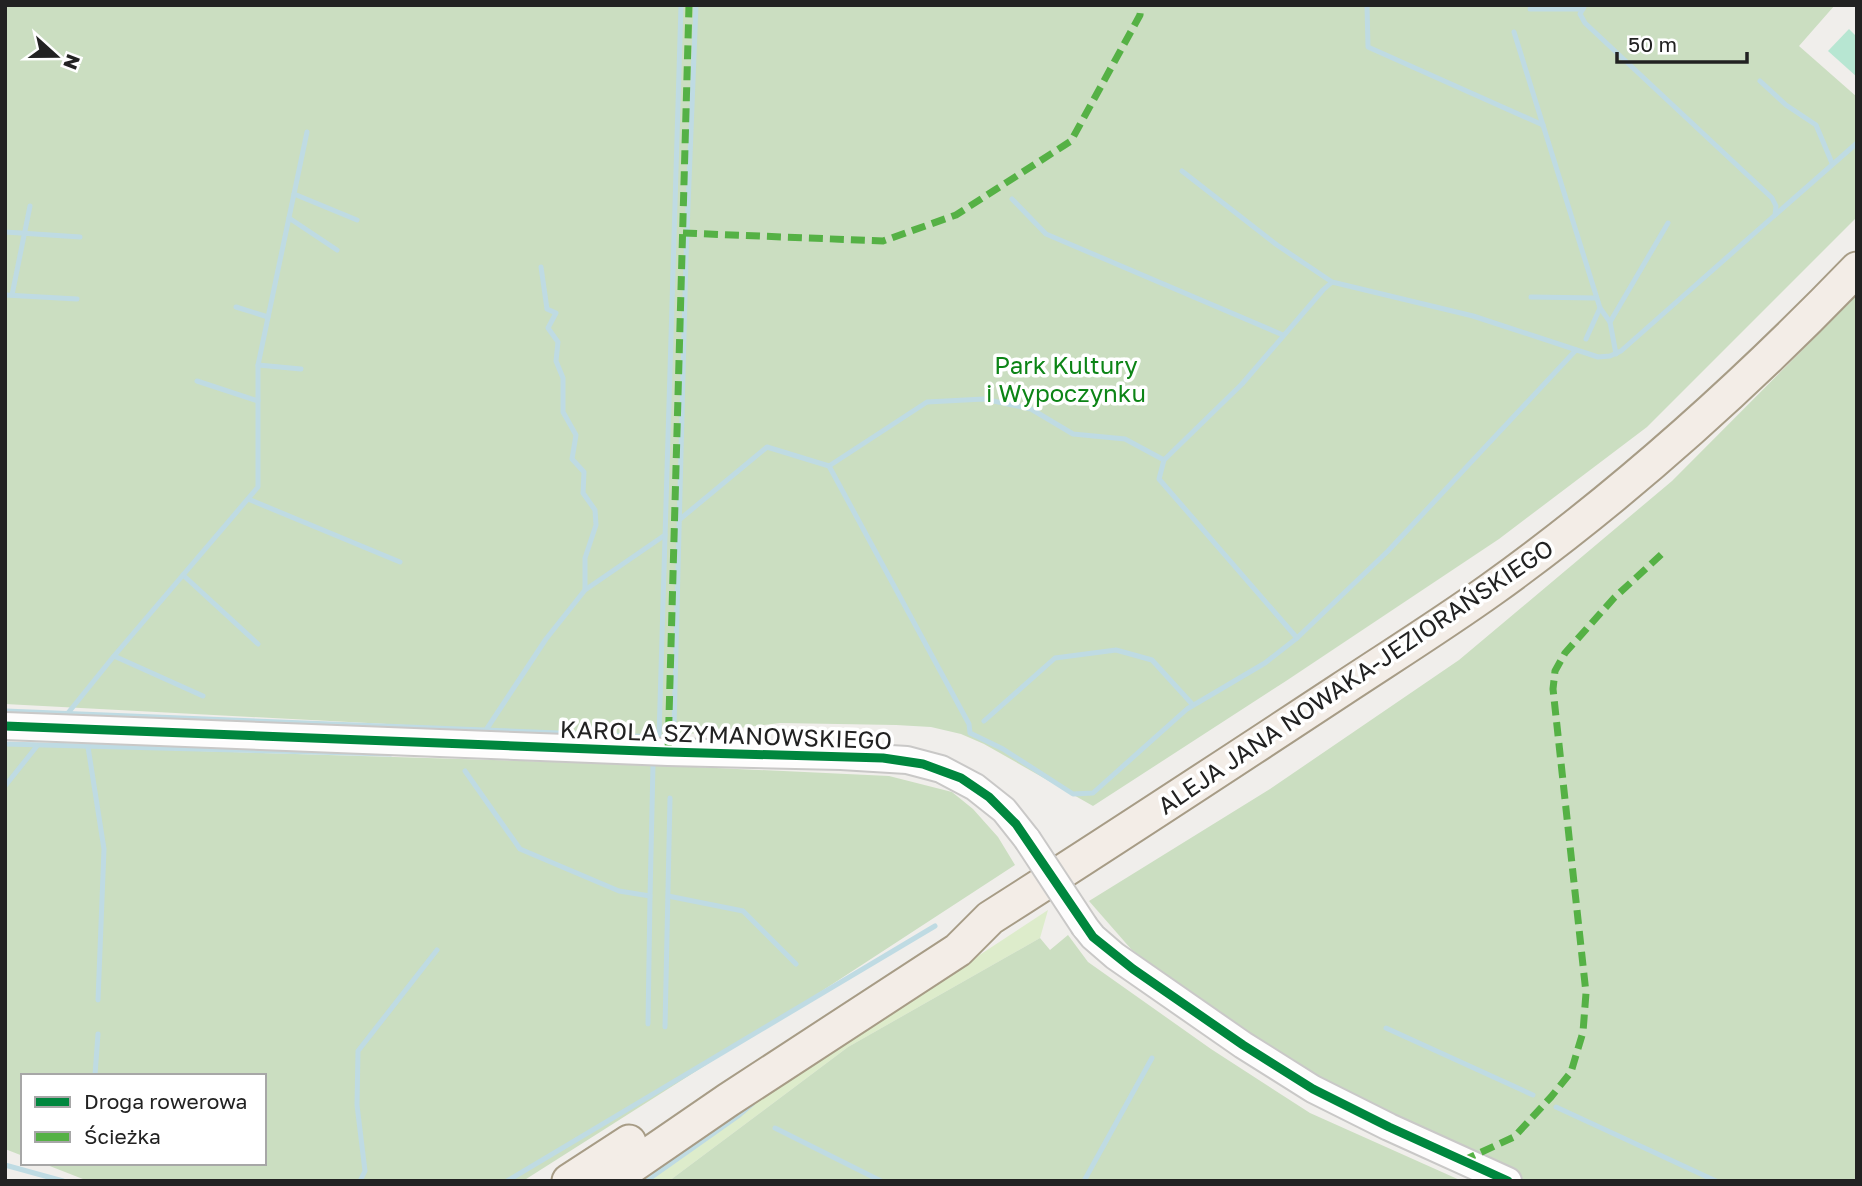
<svg xmlns="http://www.w3.org/2000/svg" width="1862" height="1186" font-family="'Golos Text',sans-serif">
  <style>
    .grass { fill: #ddeccb }
    .forest { fill: #cbdec1 }
    .pitch { fill: #b7e6d2 }
    .lines { fill: none; stroke-linecap: round; stroke-linejoin: round }
    .stream { stroke: #bfdbe3; stroke-width: 5 }
    .tertiary-casing { stroke: #c9c8c7; stroke-width: 30 }
    .primary-casing { stroke: #a79c86; stroke-width: 37 }
    .tertiary { stroke: #fdfcfc; stroke-width: 26 }
    .primary { stroke: #f3ede7; stroke-width: 33 }
    .tertiary-bridge-casing { stroke: #c9c8c7; stroke-width: 30; stroke-linecap: butt }
    .tertiary-bridge { stroke: #fdfcfc; stroke-width: 26 }
    .quiet { stroke: #55b145; stroke-width: 7; stroke-dasharray: 14 7; stroke-linecap: butt }
    .cycleway-casing { stroke: #fff; stroke-width: 13 }
    .cycleway { stroke: #00873e; stroke-width: 9 }
    .labels { text-anchor: middle; dominant-baseline: central; stroke-width: 7; stroke-linejoin: round; paint-order: stroke }
    .park-label { font-size: 24px; fill: #0c8416; stroke: #fff }
    .street-label { font-size: 24px; fill: #222; stroke: #fff }
  </style>
  <rect width="100%" height="100%" fill="#f0eeeb"/>
  <!-- grass -->
  <polygon class="grass" points="1048,910 1040,938 848,1047 669,1181 635,1181"/>
  <!-- forest -->
  <g class="forest">
    <polygon points="5,5 1835,5 1799,46 1857,97 1857,217 1647,427 1499,539 1286,681 1093,806 984,744 961,734 931,727 896,725 780,723 655,738 5,704"/>
    <polygon points="1857,295 1857,1181 1526,1181 1318,1080 1219,1019 1131,949 1089,901 1270,789 1459,660 1672,481"/>
    <polygon points="5,745 653,765 889,776 952,792 973,809 998,837 1015,865 805,1002 523,1181 88,1181 42,1163 264,1163 264,1076 23,1076 23,1156 5,1149"/>
    <polygon points="1068,935 1088,962 1211,1049 1310,1113 1462,1181 669,1181 848,1047 1040,938 1050,950"/>
  </g>
  <!-- pitch -->
  <polygon class="pitch" points="1849,29 1857,37 1857,77 1828,51"/>
  <g class="lines">
    <!-- stream -->
    <g class="stream">
      <polyline points="1367,5 1368,47 1543,125"/>
      <polyline points="1530,9 1583,9"/>
      <polyline points="1514,32 1600,308 1610,322 1616,354"/>
      <polyline points="1760,81 1786,105 1816,125 1832,163"/>
      <polyline points="1182,171 1277,245 1332,282"/>
      <polyline points="294,194 357,220"/>
      <polyline points="1012,199 1046,234 1283,335"/>
      <polyline points="1775,215 1857,143"/>
      <polyline points="289,218 337,250"/>
      <polyline points="5,232 80,237"/>
      <polyline points="5,295 77,299"/>
      <polyline points="12,295 30,206"/>
      <polyline points="1531,297 1596,298"/>
      <polyline points="236,307 268,317"/>
      <polyline points="1610,322 1668,223"/>
      <polyline points="1586,339 1600,308"/>
      <polyline points="258,365 301,369"/>
      <polyline points="197,381 258,401"/>
      <polyline points="829,466 927,402 984,399 1031,409 1073,434 1125,439 1164,460"/>
      <polyline points="248,499 400,562"/>
      <polyline points="679,520 767,447 829,466 969,724 970,733 1003,749 1073,794 1093,793 1187,709 1265,663 1297,638 1388,551 1576,350"/>
      <polyline points="183,575 258,644"/>
      <polyline points="585,590 665,535"/>
      <polyline points="1297,638 1159,479 1164,460 1242,384 1323,290 1332,282 1473,316 1598,357 1610,356 1621,351 1775,215 1776,206 1772,198 1585,23 1580,14 1585,5"/>
      <polyline points="114,656 203,696"/>
      <polyline points="5,711 659,737 681,5"/>
      <polyline points="68,713 114,656 258,487 258,365 307,132"/>
      <polyline points="984,721 1055,658 1116,650 1152,660 1193,705"/>
      <polyline points="674,727 686,257 696,5"/>
      <polyline points="486,730 546,639 585,590 585,558 596,525 595,510 583,493 584,472 572,459 576,435 563,412 563,378 556,361 558,342 548,328 556,313 547,309 541,267"/>
      <polyline points="5,744 391,754"/>
      <polyline points="88,747 104,849 98,1000"/>
      <polyline points="465,771 520,849 619,891 650,896 653,765 649,762"/>
      <polyline points="5,786 37,746"/>
      <polyline points="668,896 743,911 796,964"/>
      <polyline points="648,1024 650,896"/>
      <polyline points="665,1027 670,798"/>
      <polyline points="1386,1028 1533,1095"/>
      <polyline points="95,1075 98,1034"/>
      <polyline points="1556,1107 1716,1181"/>
      <polyline points="775,1128 881,1181"/>
      <polyline points="5,1165 63,1181"/>
      <polyline points="360,1181 365,1171 357,1105 358,1051 437,950"/>
      <polyline points="507,1181 935,926"/>
      <polyline points="646,1181 738,1116 753,1103"/>
      <polyline points="1084,1181 1152,1058"/>
    </g>
    <!-- tertiary casing -->
    <g class="tertiary-casing">
      <g id="tertiary">
        <polyline points="5,726 668,752 841,756 907,760 941,769 975,787 1004,810 1027,839"/>
        <polyline points="1085,927 1093,937 1115,956 1243,1045 1313,1089 1389,1127 1508,1181"/>
      </g>
    </g>
    <!-- primary casing -->
    <g class="primary-casing">
      <g id="primary">
        <polyline points="569,1181 629,1142"/>
        <path d="M610,1181L728,1100L958,950L990,918C1108,843 1225,766 1342,689C1392,656 1443,624 1492,589C1623,495 1745,385 1857,269"/>
      </g>
    </g>
    <!-- tertiary -->
    <use href="#tertiary" class="tertiary"/>
    <!-- primary -->
    <use href="#primary" class="primary"/>
    <!-- tertiary-bridge casing -->
    <g class="tertiary-bridge-casing">
      <polyline id="tertiary-bridge" points="1027,839 1085,927"/>
    </g>
    <!-- tertiary-bridge -->
    <use href="#tertiary-bridge" class="tertiary-bridge"/>
    <!-- quiet -->
    <g class="quiet">
      <polyline points="683,233 883,241 956,215 1071,141 1140,15 1141,5"/>
      <polyline points="668,752 689,5"/>
      <polyline points="1462,1161 1514,1137 1551,1097 1571,1072 1583,1032 1586,993 1553,689 1555,671 1565,653 1614,598 1664,552"/>
    </g>
    <!-- cycleway casing -->
    <g class="cycleway-casing">
      <polyline id="cycleway" points="5,726 668,752 883,758 923,764 961,778 989,797 1016,824 1093,937 1133,969 1243,1045 1313,1089 1389,1127 1508,1181"/>
    </g>
    <!-- cycleway -->
    <use href="#cycleway" class="cycleway"/>
  </g>
  <g class="labels">
    <!-- park labels -->
    <g class="park-label">
      <text x="1066" y="364">Park Kultury<tspan x="1066" dy="28">i Wypoczynku</tspan></text>
    </g>
    <!-- street labels -->
    <g class="street-label">
      <text transform="translate(1355 676) rotate(-34)">ALEJA JANA NOWAKA-JEZIORAŃSKIEGO</text>
      <text transform="translate(726 734) rotate(2)">KAROLA SZYMANOWSKIEGO</text>
    </g>
  </g>
  <!-- border -->
  <rect width="1862" height="1186" fill="none" stroke="#222222" stroke-width="14"/>
  <!-- legend -->
  <rect x="21" y="1074" width="245" height="91" fill="#ffffff" stroke="#a7a7a7" stroke-width="2"/>
  <rect x="35" y="1097" width="35" height="10" fill="#00873e" stroke="#a7a7a7" stroke-width="2"/>
  <text x="84" y="1109" font-size="21" fill="#222222">Droga rowerowa</text>
  <rect x="35" y="1132" width="35" height="10" fill="#55b145" stroke="#a7a7a7" stroke-width="2"/>
  <text x="84" y="1144" font-size="21" fill="#222222">Ścieżka</text>
  <!-- north arrow -->
  <g transform="translate(56 56) rotate(111)" stroke="#ffffff" stroke-width="5" paint-order="stroke">
  <path d="M0-5L12 26L0 18L-12 26Z" fill="#222222"/>
  <text y="-10" font-size="19" font-weight="bold" text-anchor="middle" fill="#222222">N</text>
  </g>
  <!-- scale -->
  <path d="M1617 52v10h130v-10" fill="none" stroke="#222222" stroke-width="3.5"/>
  <text x="1628" y="52" font-size="21" fill="#222222" stroke="#ffffff" stroke-width="5" paint-order="stroke">50 m</text>
</svg>
